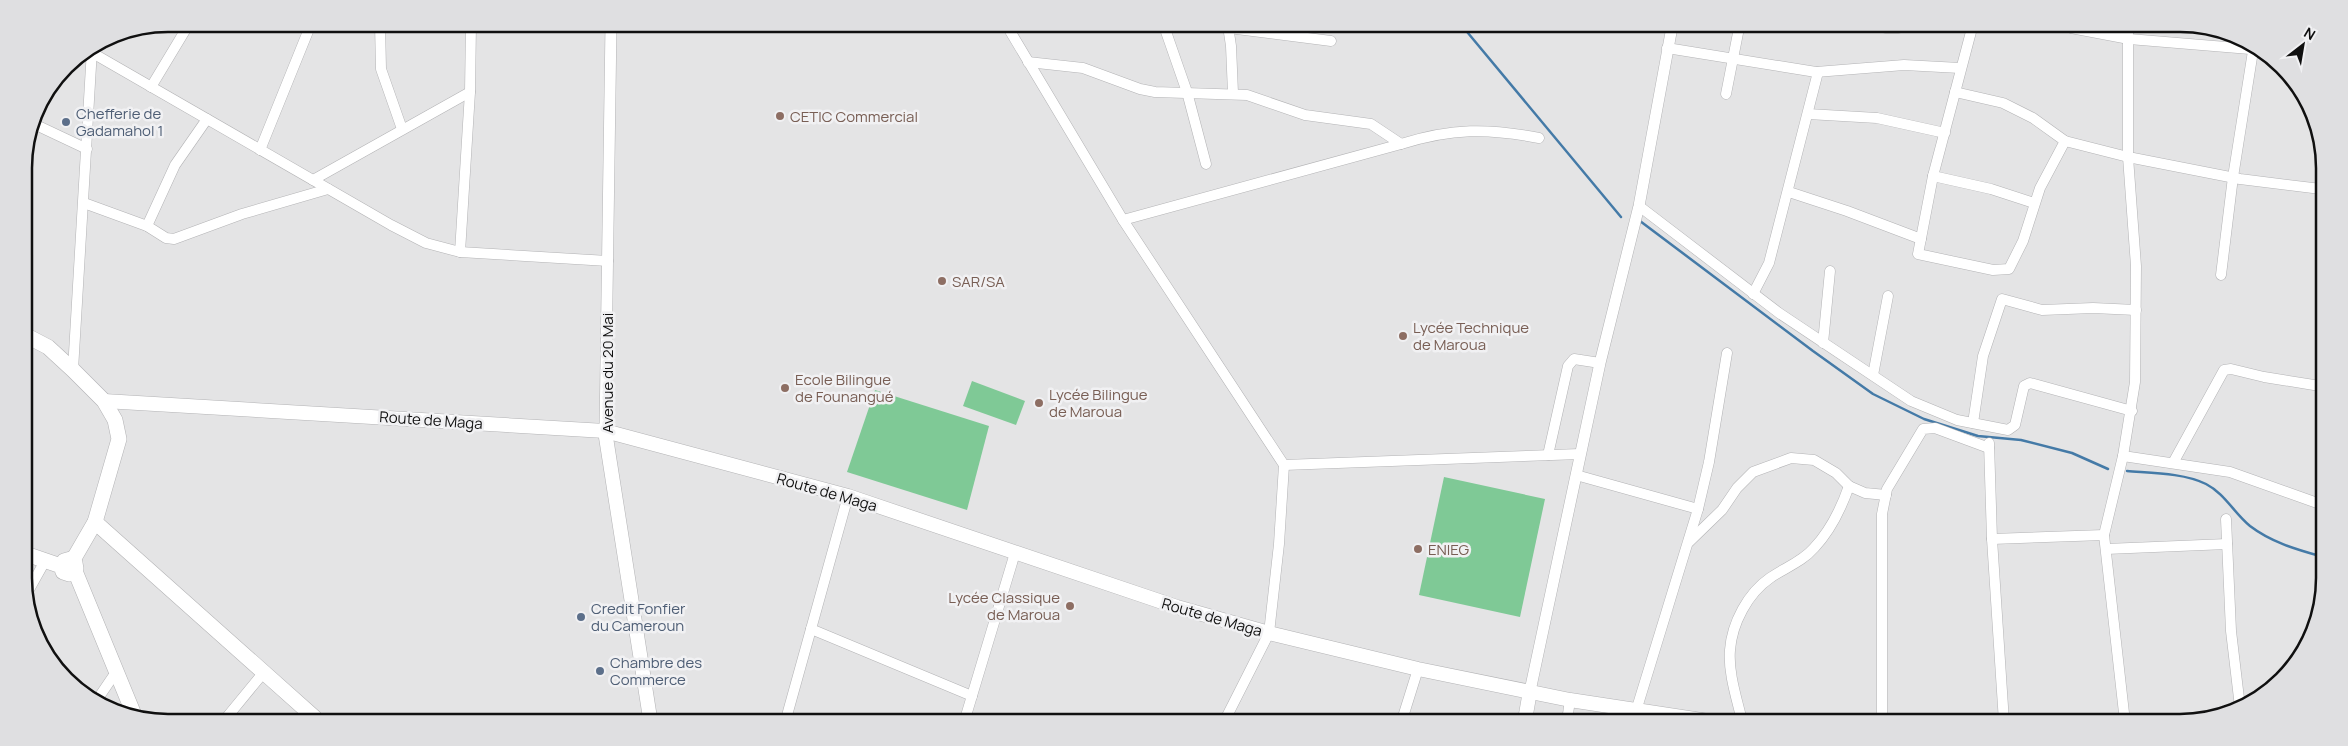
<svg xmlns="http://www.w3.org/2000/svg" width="2348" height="746" font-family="Manrope,sans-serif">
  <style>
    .garden { fill: #7fc996 }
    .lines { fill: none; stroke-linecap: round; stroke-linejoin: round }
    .stream { stroke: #447aa7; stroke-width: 2.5 }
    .minor-casing { stroke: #b3b3b5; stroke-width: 11 }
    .tertiary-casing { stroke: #b3b3b5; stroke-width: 12 }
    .secondary-casing { stroke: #b3b3b5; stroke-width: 15 }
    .primary-casing { stroke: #b3b3b5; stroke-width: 16 }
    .minor { stroke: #fff; stroke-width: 10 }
    .tertiary { stroke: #fff; stroke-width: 11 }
    .secondary { stroke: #fff; stroke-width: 14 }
    .primary { stroke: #fff; stroke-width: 15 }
    .education-dot { fill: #8d6e63; stroke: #f1f1f3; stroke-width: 2 }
    .service-dot { fill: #5c6f8a; stroke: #f1f1f3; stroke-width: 2 }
    .labels { text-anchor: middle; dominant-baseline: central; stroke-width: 5; stroke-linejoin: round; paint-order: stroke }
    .service-label { font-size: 15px; fill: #4e5e75; stroke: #f1f1f3; text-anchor: start }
    .education-label { font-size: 15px; fill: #785e54; stroke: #f1f1f3; text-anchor: start }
    .street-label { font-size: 15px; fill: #101010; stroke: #f1f1f3 }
    .rim { fill: none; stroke: #101010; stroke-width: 2.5 }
  </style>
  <rect width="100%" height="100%" fill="#e4e4e5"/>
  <!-- garden -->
  <g class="garden">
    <polygon points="972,381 1025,401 1016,425 963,406"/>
    <polygon points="875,390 989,426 967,510 847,472"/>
    <polygon points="1444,477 1545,499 1520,617 1419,595"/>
  </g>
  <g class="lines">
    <!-- stream -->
    <g class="stream">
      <polyline points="1463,27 1621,217"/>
      <polyline points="1640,221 1813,351 1873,394 1924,419 1978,436 2021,440 2072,453 2108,469"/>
      <path d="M2127,471C2151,473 2184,473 2206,484C2224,493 2235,514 2250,526C2271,542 2295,549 2320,556"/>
    </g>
    <!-- minor casing -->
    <g class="minor-casing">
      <g id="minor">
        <polyline points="380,24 381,69 402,129"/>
        <polyline points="1007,26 1123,220 1284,465 1279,544 1269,633 1225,720"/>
        <polyline points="1164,26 1187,92 1206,164"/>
        <polyline points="1213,26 1331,41"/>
        <polyline points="1228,26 1231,46 1233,93"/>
        <polyline points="1886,28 1898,28"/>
        <polyline points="1972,28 1933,176 1918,254 1993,270 2009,269 2023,241 2040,188 2065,141"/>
        <polyline points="2071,28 2129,39 2250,49"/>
        <polyline points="1667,48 1816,72 1904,65 1960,68"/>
        <polyline points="89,51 391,225 426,243 460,252 608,261"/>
        <polyline points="1028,62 1083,68 1140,89 1155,92 1247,95 1305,115 1371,124 1401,144 1123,220"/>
        <polyline points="151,87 189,24"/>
        <polyline points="1955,92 2003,103 2033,118 2065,141 2128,157 2240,179 2321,189"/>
        <polyline points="1726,94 1739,28"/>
        <polyline points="1808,114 1877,118 1945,133"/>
        <polyline points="34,124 87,149"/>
        <path d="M1401,144C1452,128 1488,128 1539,138"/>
        <polyline points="260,150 311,24"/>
        <polyline points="1933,176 1991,189 2034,203"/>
        <polyline points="313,180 470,92"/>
        <polyline points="1789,192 1847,211 1921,239"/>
        <polyline points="84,203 147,226 166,238 174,239 242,214 328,189"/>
        <polyline points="1639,206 1779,313 1911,401 1957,420 2008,430 2015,425 2024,386 2030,383 2132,411"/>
        <polyline points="147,226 175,165 207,119"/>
        <polyline points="460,252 470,92 471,24"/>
        <polyline points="2221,275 2233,177 2253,51"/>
        <polyline points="1753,294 1769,263 1818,72"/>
        <polyline points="1823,343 1830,271"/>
        <polyline points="73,370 92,49"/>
        <polyline points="1873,375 1888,296"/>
        <polyline points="1973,423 1983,356 2002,299 2042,310 2093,308 2136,310"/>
        <polyline points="1989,443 1992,539 2004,722"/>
        <polyline points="1548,455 1568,366 1574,359 1600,363"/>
        <polyline points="2123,456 2230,472 2320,504"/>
        <polyline points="2173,463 2224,370 2231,369 2264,377 2320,386"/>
        <polyline points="1284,465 1580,454"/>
        <polyline points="1576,475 1698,509"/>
        <polyline points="2226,519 2231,631 2240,707"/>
        <polyline points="1992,539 2104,535"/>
        <polyline points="1689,542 1722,510 1737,488 1753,472 1791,458 1814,460 1836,473 1849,486"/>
        <polyline points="2106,549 2227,544"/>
        <polyline points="26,595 45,561"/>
        <polyline points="811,629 972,696"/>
        <polyline points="99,697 116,672"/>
        <polyline points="1636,711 1698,509 1709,462 1727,353"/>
        <polyline points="227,717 264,672"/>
        <polyline points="786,719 848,496"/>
        <polyline points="965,719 1015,553"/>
        <polyline points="1402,720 1418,669"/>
        <polyline points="1567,721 1570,700"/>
        <path d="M1742,721C1737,699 1728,673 1730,650C1732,623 1748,593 1770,578C1784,568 1802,562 1814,548C1831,530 1841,509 1849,486L1865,493L1886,495"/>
        <polyline points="1882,721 1882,514 1887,489 1923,429 1935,428 1989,448"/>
        <polyline points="2125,722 2104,535 2123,456 2135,382 2136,266 2128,157 2128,29"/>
      </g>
    </g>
    <!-- tertiary casing -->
    <g class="tertiary-casing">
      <g id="tertiary">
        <polyline points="605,431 611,25"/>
        <polyline points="1530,691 1600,363 1639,206 1672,27"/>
      </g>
    </g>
    <!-- secondary casing -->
    <g class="secondary-casing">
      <g id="secondary">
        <polyline points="104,401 605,431 848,496 1177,607 1269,633 1418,669 1570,700 1708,721"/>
        <polyline points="605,431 650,718"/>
        <polyline points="1525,720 1530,691"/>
      </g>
    </g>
    <!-- primary casing -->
    <g class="primary-casing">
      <g id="primary">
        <polyline points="25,335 48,347 73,370 104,401 115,420 119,439 95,522 73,560"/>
        <polyline points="95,522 315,718"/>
        <polyline points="26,554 61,566 63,572 69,574 73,573 76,569 75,563 71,559 64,561 61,566"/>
        <polyline points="75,571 135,717"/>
      </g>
    </g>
    <!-- minor -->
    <use href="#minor" class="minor"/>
    <!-- tertiary -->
    <use href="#tertiary" class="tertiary"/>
    <!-- secondary -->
    <use href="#secondary" class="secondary"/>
    <!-- primary -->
    <use href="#primary" class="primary"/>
  </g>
  <!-- markers -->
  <g class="education-dot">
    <circle cx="780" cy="116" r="5"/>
    <circle cx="942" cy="281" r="5"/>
    <circle cx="1403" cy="336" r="5"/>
    <circle cx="785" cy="388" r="5"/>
    <circle cx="1039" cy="403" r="5"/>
    <circle cx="1418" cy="549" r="5"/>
    <circle cx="1070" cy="606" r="5"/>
  </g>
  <g class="service-dot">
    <circle cx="66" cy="122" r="5"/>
    <circle cx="581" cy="617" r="5"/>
    <circle cx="600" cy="671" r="5"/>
  </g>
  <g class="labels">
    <!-- service labels -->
    <g class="service-label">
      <text x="76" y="113">Chefferie de<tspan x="76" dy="17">Gadamahol 1</tspan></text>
      <text x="591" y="608">Credit Fonfier<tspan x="591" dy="17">du Cameroun</tspan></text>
      <text x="610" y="662">Chambre des<tspan x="610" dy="17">Commerce</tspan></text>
    </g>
    <!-- education labels -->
    <g class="education-label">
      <text x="790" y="116">CETIC Commercial</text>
      <text x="952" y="281">SAR/SA</text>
      <text x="1413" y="327">Lycée Technique<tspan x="1413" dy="17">de Maroua</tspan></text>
      <text x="795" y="379">Ecole Bilingue<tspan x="795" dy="17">de Founangué</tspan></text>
      <text x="1049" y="394">Lycée Bilingue<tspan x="1049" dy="17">de Maroua</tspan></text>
      <text x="1428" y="549">ENIEG</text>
      <text x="1060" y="597" text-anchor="end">Lycée Classique<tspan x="1060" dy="17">de Maroua</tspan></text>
    </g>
    <!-- street labels -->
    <g class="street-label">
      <text transform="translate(607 373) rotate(-90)">Avenue du 20 Mai</text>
      <text transform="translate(431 420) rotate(4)">Route de Maga</text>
      <text transform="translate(827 492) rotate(16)">Route de Maga</text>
      <text transform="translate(1212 617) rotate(16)">Route de Maga</text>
    </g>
  </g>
  <!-- crop -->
  <path d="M0 0H2348V746H0ZM168 32H2180A136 136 0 0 1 2316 168V578A136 136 0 0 1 2180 714H168A136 136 0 0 1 32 578V168A136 136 0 0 1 168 32Z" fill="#dfdfe1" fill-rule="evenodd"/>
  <path class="rim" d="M168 32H2180A136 136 0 0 1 2316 168V578A136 136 0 0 1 2180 714H168A136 136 0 0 1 32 578V168A136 136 0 0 1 168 32Z"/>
  <!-- north arrow -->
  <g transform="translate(2303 45) rotate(31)" stroke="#f1f1f3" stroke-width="4" paint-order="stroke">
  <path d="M0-4L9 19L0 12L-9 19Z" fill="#101010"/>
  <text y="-8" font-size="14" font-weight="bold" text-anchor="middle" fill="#101010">N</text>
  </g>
</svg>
